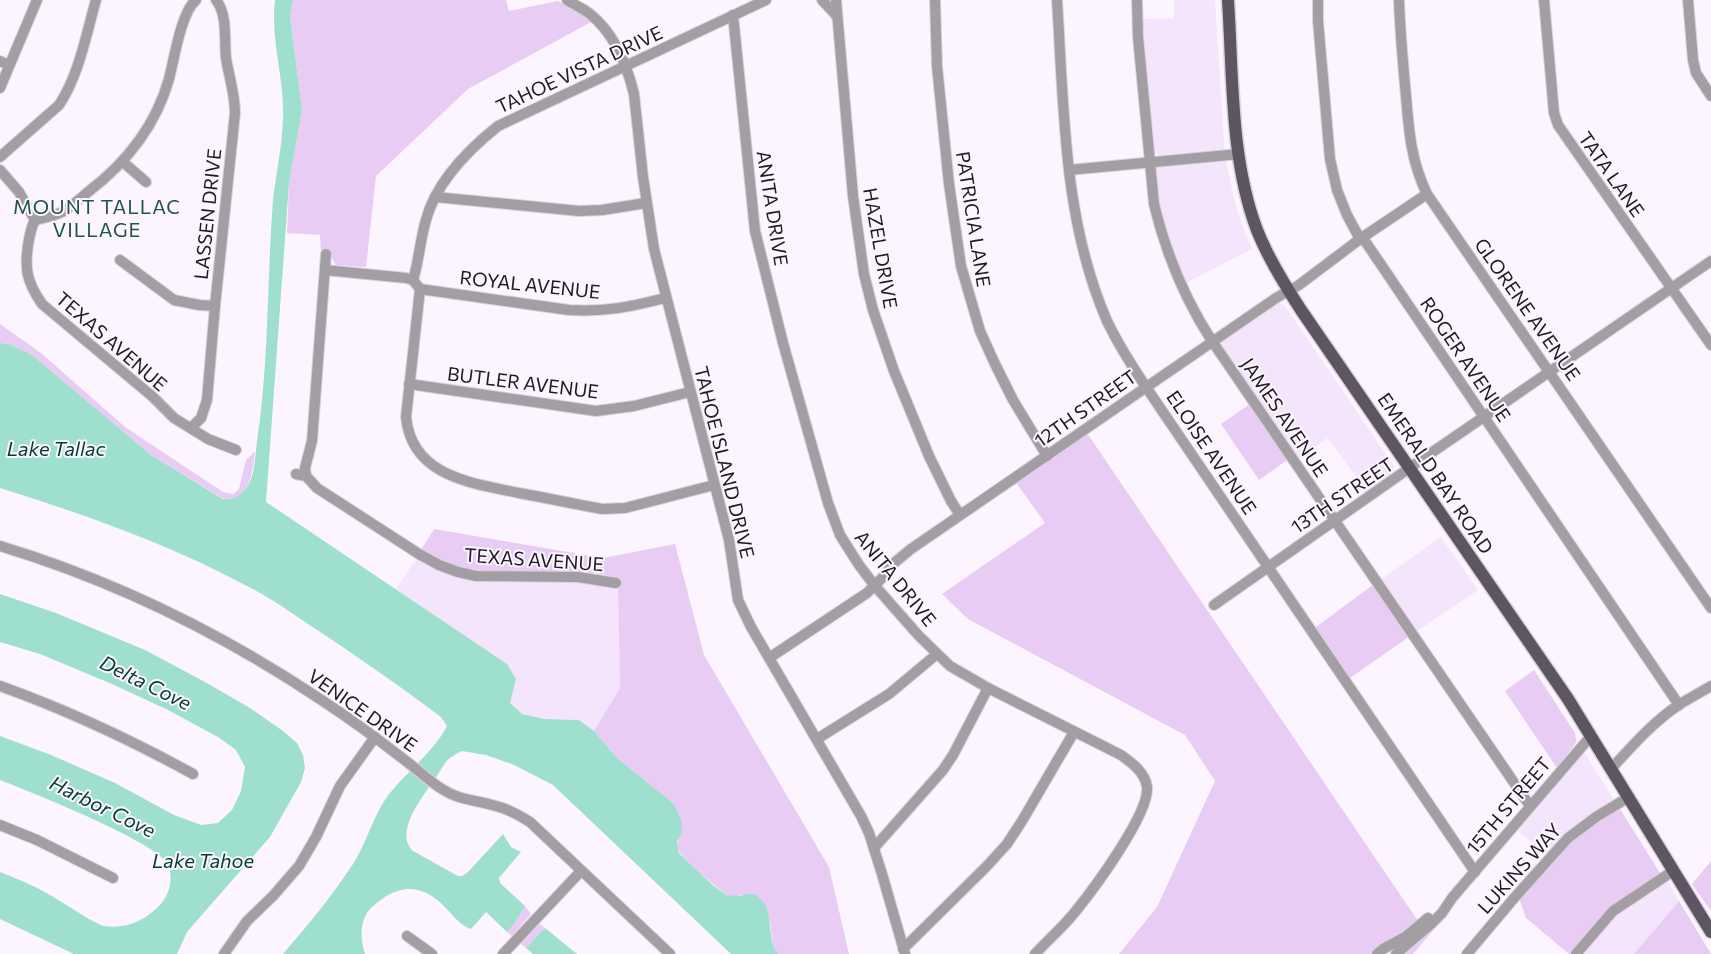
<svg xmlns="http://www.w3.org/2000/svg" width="1711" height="954" font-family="Commissioner,sans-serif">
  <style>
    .built { fill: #f5e5fc }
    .green { fill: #e8ccf3 }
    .water { fill: #9fdfce }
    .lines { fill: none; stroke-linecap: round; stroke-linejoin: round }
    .minor-casing { stroke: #d9d2db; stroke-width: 12 }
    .major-casing { stroke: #d9d2db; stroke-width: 15 }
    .minor { stroke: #a29ea4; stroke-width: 10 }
    .major { stroke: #5d5561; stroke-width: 12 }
    .labels { text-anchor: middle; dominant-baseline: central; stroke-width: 4; stroke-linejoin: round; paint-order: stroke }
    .street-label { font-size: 19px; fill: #1f1b21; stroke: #fcf5ff }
    .neighbourhood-label { font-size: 20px; letter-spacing: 1px; fill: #1f5549; stroke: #fcf5ff }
    .water-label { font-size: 20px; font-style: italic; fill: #003c31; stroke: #fcf5ff }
  </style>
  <rect width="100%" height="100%" fill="#fcf5ff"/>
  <!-- built -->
  <g class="built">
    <polygon points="1174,0 1215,0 1224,141 1224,150 1221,151 1161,155 1153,152 1141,19 1174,18"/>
    <polygon points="1226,160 1234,199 1241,222 1252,249 1184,284 1172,255 1157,200 1155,169 1158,166"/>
    <polygon points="1278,302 1285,306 1394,466 1393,474 1367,492 1328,438 1299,458 1221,346 1220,342"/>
    <polygon points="1441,537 1478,590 1416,632 1380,580"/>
    <polygon points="416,559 449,575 472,581 572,582 619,589 620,688 594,731 579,720 544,719 522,714 509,703 516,679 396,589"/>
    <polygon points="1584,752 1614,800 1567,832 1546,854 1517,830"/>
    <polygon points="1666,881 1669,883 1679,901 1634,954 1582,954 1614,916"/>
  </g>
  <!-- green -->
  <g class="green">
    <polygon points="293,0 506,0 509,11 558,1 593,21 468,89 376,176 366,267 336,265 329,253 321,253 320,235 287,233 289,183 302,110 290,16"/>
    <path d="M0,324L41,353L125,427L223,492L233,494L239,489L246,460L255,451C253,471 250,502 224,499L151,455L32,355L9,344L0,343Z"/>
    <polygon points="1250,404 1287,460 1259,480 1221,424"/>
    <path d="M1087,433L1418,921C1403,934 1384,941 1370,954H1119L1157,907L1215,781L1185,735L968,619L942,594L1045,523L1015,481Z"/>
    <path d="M434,529L603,558L675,544L704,655L829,867L849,954H779C769,944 773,931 769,919C765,910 753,901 746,894C740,896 734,897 727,895C722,893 680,855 679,851C676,844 678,839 682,833L673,803L617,758L594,731L620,688L618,578L596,573L483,571L462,568L442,561L421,550Z"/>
    <polygon points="1374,584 1410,636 1350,678 1316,627"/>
    <polygon points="1534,670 1575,733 1576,740 1577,741 1557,768 1505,691"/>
    <path d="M1620,809L1660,873L1608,910L1571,954H1569L1526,918L1519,898C1547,867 1580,824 1620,809Z"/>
    <polygon points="1711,861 1711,911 1692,884"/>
    <polygon points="1460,898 1413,954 1400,954"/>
    <polygon points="1679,901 1711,954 1634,954"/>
    <polygon points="525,906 531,914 512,936 507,932 514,924"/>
    <polygon points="540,924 545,928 526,948 520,943"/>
  </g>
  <!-- water -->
  <g class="water">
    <path d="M275,0H293L290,16L302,110L289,183L266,502L507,664L516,679L510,703L522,714L544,719L579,720L594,731L617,758L673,803L681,819L682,833L677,842L679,853L714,886L726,895L740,896L746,894H755C758,897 762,900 764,903C774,918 766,941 779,954H731L553,785L514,765L486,755L462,751C456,754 450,757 446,762C442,767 439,773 435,779C424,795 393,832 413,851L458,876H462L468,872L503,834L511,847L521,852L499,878L500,883L525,906L514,924L507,932L486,912L471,929C458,924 452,914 443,905C418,881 395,886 372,907C359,919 360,939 365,954H283C308,925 332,896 353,864C368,841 373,814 390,793C408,770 433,753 447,726L441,717C397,684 354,654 308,624C287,610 266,595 243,584C166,543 83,514 0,488V343L9,344L32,355L151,455L223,499C237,501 246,492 251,479C255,470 256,446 258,434C269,357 267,278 273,200C276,173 282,147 283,120C285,79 270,41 275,0Z"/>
    <path d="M0,594L56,613L145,650L205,682L250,708L283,731L297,743L303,755L305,768L301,782L270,837L187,932L177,954H74L0,919V872C16,878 33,885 48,894C60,900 94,924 104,926C126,929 142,922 158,907C169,897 174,879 168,865C158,842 28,791 0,780V736L51,755L115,783L174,815L201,825L218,823L232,810L241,791L245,767L236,750L218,737L168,710L112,684L40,654L0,642Z"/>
    <polygon points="545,928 577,954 533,954 526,948"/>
  </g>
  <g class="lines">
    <!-- minor casing -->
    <g class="minor-casing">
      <g id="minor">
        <path d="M567,0C574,5 583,8 590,14C614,33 627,65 634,94L643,177L654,249L729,540L738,600L751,627L861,816L869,833L882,874L905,954"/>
        <polyline points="822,0 837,16"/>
        <polyline points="836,0 853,196 864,274 873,310 894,371 929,456 951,501 960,515"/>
        <polyline points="935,0 937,66 949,184 961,266 980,331 995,364 1013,400 1047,456"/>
        <path d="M1057,0C1064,108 1063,220 1107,321C1118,344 1132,366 1146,387L1475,872"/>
        <path d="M1137,0L1138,37L1154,204C1166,254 1184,298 1212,341L1530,806"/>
        <polyline points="1318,0 1318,21 1330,159 1337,190 1347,215 1360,239 1365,241 1679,705"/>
        <path d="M1399,0C1400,32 1403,64 1406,96C1409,132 1411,161 1427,194L1711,608"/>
        <polyline points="1544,0 1554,113 1558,125 1711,345"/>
        <polyline points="1688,0 1693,60 1696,73 1711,96"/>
        <path d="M733,15L755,231L783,343L828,503L840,535L859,565L875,586L919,636L950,666L988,688L1121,755C1132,763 1145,772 1147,787C1150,813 1093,890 1075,912C1063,927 1048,940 1035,954"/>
        <polyline points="0,61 9,65"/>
        <polyline points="0,88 37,0"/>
        <path d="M0,157L59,105C79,75 86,35 96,0"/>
        <polyline points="123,162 146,182"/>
        <path d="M0,170L19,192L35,220C31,227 31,232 29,239C24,267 26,281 42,304L153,397L174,418L208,439L236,450"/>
        <polyline points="1069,170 1239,154"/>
        <polyline points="435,197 579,211 602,210 646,203"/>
        <path d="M35,220C44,218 55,216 64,211C72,206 80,199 88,192C126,163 156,125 169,79C174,60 181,12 196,0"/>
        <polyline points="120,260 174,300 199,305 215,306"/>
        <polyline points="325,270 406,278 413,280"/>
        <path d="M420,289L569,310C606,312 630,307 665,298"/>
        <polyline points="409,384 596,411 634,406 690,392"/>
        <path d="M191,428L201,418L207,400L215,306L235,113C235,94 229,77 226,58C224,40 228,15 216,0"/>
        <polyline points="296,474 306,476 317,488 419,554 439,565 458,572 476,576 578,577 616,583"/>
        <polyline points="306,476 305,468 312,441 326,254"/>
        <path d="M714,485L625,508L602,509C574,504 547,498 519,493C472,483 412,477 406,417L420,289L413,280C419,261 420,240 426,220C436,182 468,150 498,126L766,0"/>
        <path d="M0,546C116,581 223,634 323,701C352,720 379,740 406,761C418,770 429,781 442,789C458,800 477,800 496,806C508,809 519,815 530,822L670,954"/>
        <polyline points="1214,605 1418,462 1711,261"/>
        <polyline points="769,658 867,593 883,577 894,563 911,549 1276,298 1299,285 1360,239 1427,194"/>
        <path d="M0,686C67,710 131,740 193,774"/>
        <polyline points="817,739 889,694 937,654"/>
        <path d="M1611,769C1632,746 1654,721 1680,704C1690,698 1701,692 1711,686"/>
        <polyline points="0,825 37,840 113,878"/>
        <polyline points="874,848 943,770 953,755 988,688"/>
        <polyline points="407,936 432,954"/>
        <polyline points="903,949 986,867 1007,844 1022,821 1074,732"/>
        <polyline points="224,954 247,921 273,896 299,866 316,837 340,786 375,737"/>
        <polyline points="503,954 581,871"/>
        <polyline points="1377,954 1383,949 1405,937 1428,918"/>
        <polyline points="1396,954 1431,924 1442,913 1452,898 1591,736"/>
        <polyline points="1467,954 1515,897 1568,838 1596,817 1629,797"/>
        <polyline points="1576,954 1613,911 1673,871"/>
      </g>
    </g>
    <!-- major casing -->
    <g class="major-casing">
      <path id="major" d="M1228,0C1233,75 1230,159 1257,230C1268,258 1284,284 1301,310L1568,699L1711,932"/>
    </g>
    <!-- minor -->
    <use href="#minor" class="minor"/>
    <!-- major -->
    <use href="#major" class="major"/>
  </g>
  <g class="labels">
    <!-- street labels -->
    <g class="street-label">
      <text transform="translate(579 69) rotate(-25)">TAHOE VISTA DRIVE</text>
      <text transform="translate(1612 174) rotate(55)">TATA LANE</text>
      <text transform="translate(773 208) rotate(81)">ANITA DRIVE</text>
      <text transform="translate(207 214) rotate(-84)">LASSEN DRIVE</text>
      <text transform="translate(974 219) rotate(81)">PATRICIA LANE</text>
      <text transform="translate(881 248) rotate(80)">HAZEL DRIVE</text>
      <text transform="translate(530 284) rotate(6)">ROYAL AVENUE</text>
      <text transform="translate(1528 309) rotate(55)">GLORENE AVENUE</text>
      <text transform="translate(112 341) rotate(41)">TEXAS AVENUE</text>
      <text transform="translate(1466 359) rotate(56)">ROGER AVENUE</text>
      <text transform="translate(523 382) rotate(7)">BUTLER AVENUE</text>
      <text transform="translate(1085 408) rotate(-35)">12TH STREET</text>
      <text transform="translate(1285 417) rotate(56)">JAMES AVENUE</text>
      <text transform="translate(1212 452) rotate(56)">ELOISE AVENUE</text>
      <text transform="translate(725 462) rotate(76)">TAHOE ISLAND DRIVE</text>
      <text transform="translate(1436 473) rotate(56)">EMERALD BAY ROAD</text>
      <text transform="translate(1342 495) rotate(-34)">13TH STREET</text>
      <text transform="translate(534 559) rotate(4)">TEXAS AVENUE</text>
      <text transform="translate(896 578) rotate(51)">ANITA DRIVE</text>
      <text transform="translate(363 710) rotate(35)">VENICE DRIVE</text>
      <text transform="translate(1508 805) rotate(-50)">15TH STREET</text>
      <text transform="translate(1519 868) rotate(-48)">LUKINS WAY</text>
    </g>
    <!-- neighbourhood labels -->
    <g class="neighbourhood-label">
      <text x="97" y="206">MOUNT TALLAC<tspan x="97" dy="23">VILLAGE</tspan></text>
    </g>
    <!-- water labels -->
    <g class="water-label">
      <text x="56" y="448">Lake Tallac</text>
      <text transform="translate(146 682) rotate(26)">Delta Cove</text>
      <text transform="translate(103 806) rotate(26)">Harbor Cove</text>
      <text x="203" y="860">Lake Tahoe</text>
    </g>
  </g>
</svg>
